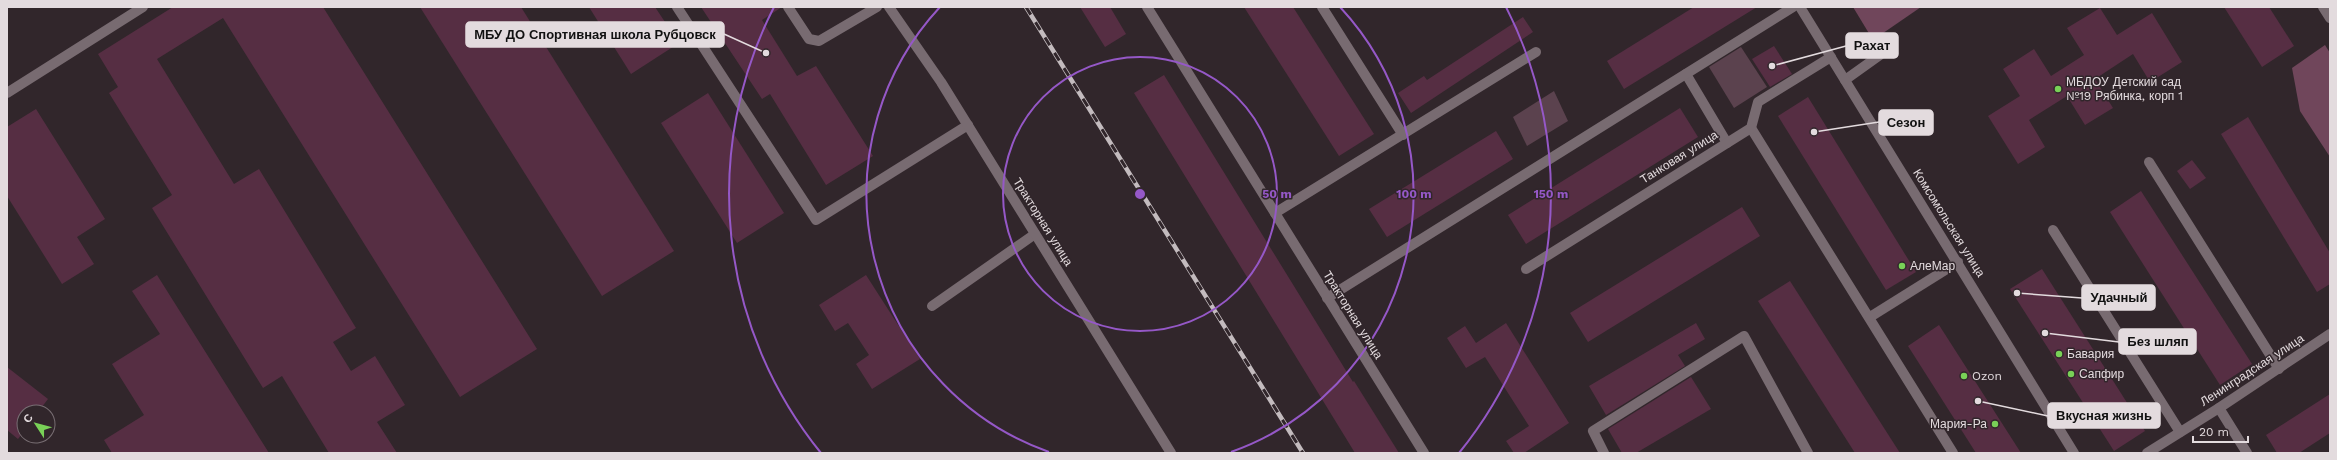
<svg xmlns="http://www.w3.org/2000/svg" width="2337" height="460" font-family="'Work Sans',sans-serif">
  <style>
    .green { fill: #5b424e }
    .forest { fill: #70465b }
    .building { fill: #562e43 }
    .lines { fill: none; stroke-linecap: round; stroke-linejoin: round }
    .service { stroke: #786b71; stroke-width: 10 }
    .minor { stroke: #786b71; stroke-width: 10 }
    .tertiary { stroke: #786b71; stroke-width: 10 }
    .secondary { stroke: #786b71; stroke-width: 10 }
    .rail-casing { stroke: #c3bbbe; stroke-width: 4.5 }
    .rail { stroke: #31262b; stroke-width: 3; stroke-dasharray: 9; stroke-linecap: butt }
    .ring { fill: none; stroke: #9558c7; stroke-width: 2 }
    .poi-dot { fill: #79d157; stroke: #31262b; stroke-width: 1.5 }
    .labels { text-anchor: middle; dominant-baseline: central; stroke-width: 3; stroke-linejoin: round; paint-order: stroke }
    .poi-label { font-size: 12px; fill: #e3dbde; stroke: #31262b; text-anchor: start }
    .street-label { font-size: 12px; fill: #e3dbde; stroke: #31262b }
    .centre { fill: #9558c7; stroke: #31262b; stroke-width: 2 }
    .ring-label { font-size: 12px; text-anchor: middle; font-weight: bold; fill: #9558c7; stroke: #31262b; stroke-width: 3; stroke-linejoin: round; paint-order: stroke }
    .leader { fill: none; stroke: #e3dbde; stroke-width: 1.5 }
    .callout-dot { fill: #e3dbde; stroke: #31262b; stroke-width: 1.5 }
    .callout { fill: #e3dbde; stroke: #e3dbde; stroke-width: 1.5 }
    .callout-label { font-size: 13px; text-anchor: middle; font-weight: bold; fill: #111 }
  </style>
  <rect width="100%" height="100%" fill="#31262b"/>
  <!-- green -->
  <g class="green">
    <polygon points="1741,47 1767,87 1734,108 1709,67"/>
    <polygon points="1554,91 1568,121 1527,146 1513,117"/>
  </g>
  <!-- forest -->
  <g class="forest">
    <polygon points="1853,7 1921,7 1873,40"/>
    <polygon points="2325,45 2330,53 2330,157 2300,111 2292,68"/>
  </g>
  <!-- building -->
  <g class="building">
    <polygon points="173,7 323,7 537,349 460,397 223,18 157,59 234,184 259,169 356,328 333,342 351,371 375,356 405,405 377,422 397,453 329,453 282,376 263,388 152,208 172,195 109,93 118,87 98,54"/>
    <polygon points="420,7 521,7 674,251 602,296"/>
    <polygon points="589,7 655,7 679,43 631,74"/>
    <polygon points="701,7 782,7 762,20 797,76 816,66 873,156 826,185 770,94 762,99"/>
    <polygon points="1080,7 1110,7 1126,34 1105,47"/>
    <polygon points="1244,7 1293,7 1374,134 1339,156"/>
    <polygon points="1694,7 1757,7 1624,89 1607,61"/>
    <polygon points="2224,7 2269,7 2294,46 2262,67"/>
    <polygon points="2100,8 2117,35 2152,13 2182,62 2150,82 2133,54 2095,79 2113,108 2085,125 2067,96 2029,120 2045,147 2018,164 1988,116 2020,96 2003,69 2034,49 2051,76 2084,55 2067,28"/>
    <polygon points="1523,17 1533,32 1411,113 1398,93 1424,76 1427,80"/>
    <polygon points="1774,46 1792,74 1770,87 1752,59"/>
    <polygon points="1164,75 1353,382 1354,381 1399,453 1355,453 1134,93"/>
    <polygon points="708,93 784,213 737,243 661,123"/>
    <polygon points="1808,97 1916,272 1886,290 1778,116"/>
    <polygon points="1680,108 1698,137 1526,244 1508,215"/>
    <polygon points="36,109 105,219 77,237 94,264 62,284 7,196 7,127"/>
    <polygon points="2248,117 2330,253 2330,284 2317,292 2221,134"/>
    <polygon points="1496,131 1513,159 1387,237 1369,209"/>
    <polygon points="2192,160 2206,178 2190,189 2177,171"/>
    <polygon points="2141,191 2252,364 2220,385 2110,212"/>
    <polygon points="1742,207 1760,236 1588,342 1570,313"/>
    <polygon points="2042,269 2145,431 2114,451 2010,289"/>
    <polygon points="157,275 269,453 112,453 104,440 144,415 112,364 160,334 132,291"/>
    <polygon points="866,275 920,359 872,389 856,364 869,355 848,323 835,331 819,305"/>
    <polygon points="1790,281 1900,453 1855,453 1758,301"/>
    <polygon points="1506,323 1569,423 1524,453 1514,453 1506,441 1529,426 1485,357 1466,368 1447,338 1465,326 1476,343"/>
    <polygon points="1696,323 1705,339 1678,355 1685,366 1606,415 1589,386"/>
    <polygon points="1939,325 2021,453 1976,453 1908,346"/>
    <polygon points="7,367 48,399 38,412 24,412 24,431 18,439 7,430"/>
    <polygon points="1691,377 1711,409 1636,453 1622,453 1608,429"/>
    <polygon points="2330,394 2330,433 2299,453 2277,453 2266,435"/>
  </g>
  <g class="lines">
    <!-- service -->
    <g class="service">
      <polyline points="677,7 816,220 968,125"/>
      <polyline points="788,7 809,39 819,41 877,7"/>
      <polyline points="1322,7 1403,135"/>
      <polyline points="1686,74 1727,143"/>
      <polyline points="1845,80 1880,55"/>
      <polyline points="7,93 143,7"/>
      <polyline points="1751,128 1953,453"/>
      <polyline points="2149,162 2279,369"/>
      <polyline points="1275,213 1536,52"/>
      <polyline points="2053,230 2180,432"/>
      <polyline points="1327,298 1793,7"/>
      <polyline points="932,306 1035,234"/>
      <polyline points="1870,317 1958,262"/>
      <polyline points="2219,408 2247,453"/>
      <polyline points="1604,453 1593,431 1744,336 1808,453"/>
    </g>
    <!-- minor -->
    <g class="minor">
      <polyline points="1147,7 1424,453"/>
      <polyline points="1526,269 1751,128 1758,102 1831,57"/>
    </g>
    <!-- tertiary -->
    <g class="tertiary">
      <polyline points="889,7 941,82 1171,453"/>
      <polyline points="2147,453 2219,408 2330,334"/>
    </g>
    <!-- secondary -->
    <g class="secondary">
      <polyline points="1800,7 2074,453"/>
      <polyline points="2323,7 2330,18"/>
    </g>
    <!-- rail casing -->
    <g class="rail-casing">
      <polyline id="rail" points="1026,7 1303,453"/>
    </g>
    <!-- rail -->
    <use href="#rail" class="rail"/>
  </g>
  <!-- distance rings -->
  <g class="ring">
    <circle cx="1140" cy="194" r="137"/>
    <path d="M1049 452A274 274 0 0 1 940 7M1340 7A274 274 0 0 1 1231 452"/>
    <path d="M821 453A411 411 0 0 1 774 7M1506 7A411 411 0 0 1 1459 453"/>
  </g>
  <!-- markers -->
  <g class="poi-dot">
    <circle cx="2058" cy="89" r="4"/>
    <circle cx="1902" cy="266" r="4"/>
    <circle cx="2059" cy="354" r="4"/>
    <circle cx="2071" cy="374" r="4"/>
    <circle cx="1964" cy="376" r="4"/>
    <circle cx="1995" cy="424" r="4"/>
  </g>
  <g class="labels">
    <!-- poi labels -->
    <g class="poi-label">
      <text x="2066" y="82">МБДОУ Детский сад<tspan x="2066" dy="14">№19 Рябинка, корп 1</tspan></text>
      <text x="1910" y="266">АлеМар</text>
      <text x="2067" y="354">Бавария</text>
      <text x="2079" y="374">Сапфир</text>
      <text x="1972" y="376">Ozon</text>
      <text x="1987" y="424" text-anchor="end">Мария-Ра</text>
    </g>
    <!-- street labels -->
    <g class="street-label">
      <text transform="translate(1679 157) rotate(-32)">Танковая улица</text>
      <text transform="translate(1043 222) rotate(58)">Тракторная улица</text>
      <text transform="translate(1949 223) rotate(58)">Комсомольская улица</text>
      <text transform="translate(1353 315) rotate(58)">Тракторная улица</text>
      <text transform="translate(2252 370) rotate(-33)">Ленинградская улица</text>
    </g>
  </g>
  <circle cx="1140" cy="194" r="6" class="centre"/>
  <g class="ring-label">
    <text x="1277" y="198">50 m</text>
    <text x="1414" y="198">100 m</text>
    <text x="1551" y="198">150 m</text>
  </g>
  <!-- callouts -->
  <path class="leader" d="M766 53L724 34M1772 66L1846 46M1814 132L1879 122M2017 293L2082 298M2045 333L2119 342M1978 401L2048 416"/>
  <g class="callout-dot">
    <circle cx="766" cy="53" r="4"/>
    <circle cx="1772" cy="66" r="4"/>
    <circle cx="1814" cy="132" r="4"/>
    <circle cx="2017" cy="293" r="4"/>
    <circle cx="2045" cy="333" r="4"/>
    <circle cx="1978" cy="401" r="4"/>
  </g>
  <g class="callout">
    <rect x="466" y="22" width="258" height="25" rx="4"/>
    <rect x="1846" y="33" width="52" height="25" rx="4"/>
    <rect x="1879" y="110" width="54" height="25" rx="4"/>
    <rect x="2082" y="285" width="73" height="25" rx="4"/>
    <rect x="2119" y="329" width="77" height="25" rx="4"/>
    <rect x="2048" y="403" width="112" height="25" rx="4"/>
  </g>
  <g class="callout-label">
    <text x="595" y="39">МБУ ДО Спортивная школа Рубцовск</text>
    <text x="1872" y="50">Рахат</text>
    <text x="1906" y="127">Сезон</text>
    <text x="2119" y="302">Удачный</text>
    <text x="2158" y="346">Без шляп</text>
    <text x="2104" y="420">Вкусная жизнь</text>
  </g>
  <!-- border -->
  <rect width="2337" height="460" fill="none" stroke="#e3dbde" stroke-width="16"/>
  <!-- north arrow -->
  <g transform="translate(36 424) rotate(306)"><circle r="19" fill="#31262b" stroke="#786e73"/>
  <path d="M0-3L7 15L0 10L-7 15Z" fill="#79d157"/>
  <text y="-6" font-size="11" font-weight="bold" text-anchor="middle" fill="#e3dbde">С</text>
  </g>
  <!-- scale -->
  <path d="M2193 436v6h55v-6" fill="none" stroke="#e3dbde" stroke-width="2"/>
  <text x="2199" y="436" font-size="12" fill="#e3dbde" stroke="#31262b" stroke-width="3" paint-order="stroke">20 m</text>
</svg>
